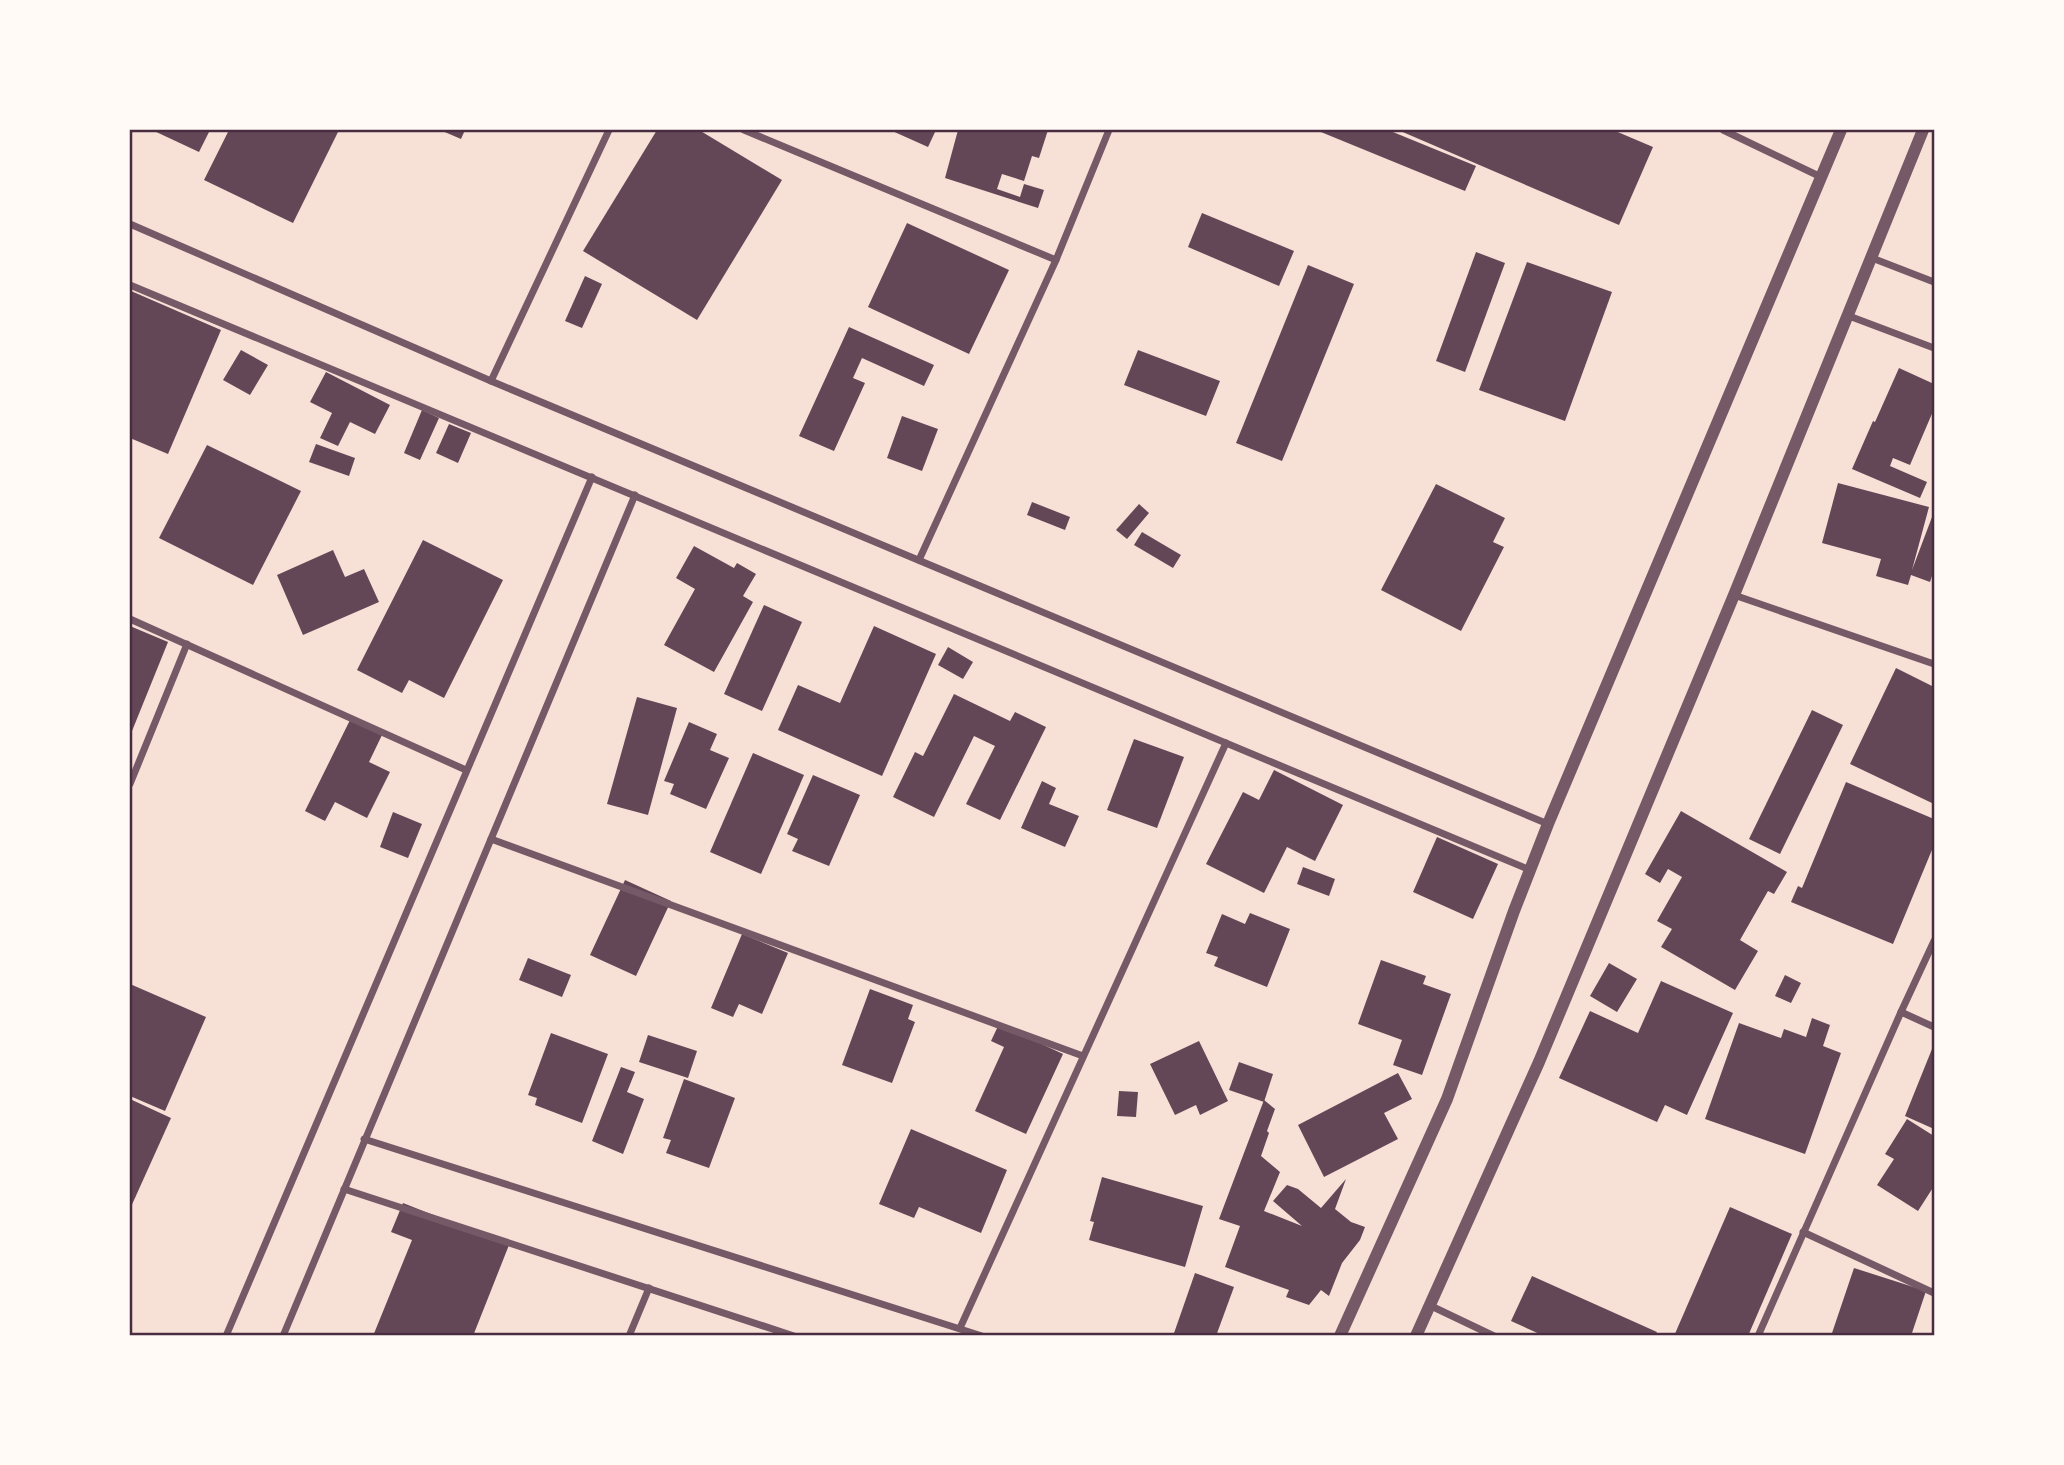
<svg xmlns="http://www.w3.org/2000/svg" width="2064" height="1465" font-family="'Public Sans',sans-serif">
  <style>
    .building { fill: #644757 }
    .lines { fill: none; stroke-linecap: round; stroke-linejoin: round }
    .minor { stroke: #755966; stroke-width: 7 }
    .tertiary { stroke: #755966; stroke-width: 12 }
    .neatline { fill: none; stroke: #4a2c40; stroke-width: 2.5 }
  </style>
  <rect width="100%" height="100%" fill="#f7e1d7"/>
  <!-- building -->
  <g class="building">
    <polygon points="152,130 210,130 199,152"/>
    <polygon points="229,130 339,130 293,223 204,180"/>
    <polygon points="440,130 465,130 461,139"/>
    <polygon points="657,130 699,130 782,180 697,320 583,251"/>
    <polygon points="890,130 936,130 928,147"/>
    <polygon points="958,130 1048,130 1039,158 1032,156 1024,181 1002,174 997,189 1020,197 1024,184 1044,190 1038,208 945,178"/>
    <polygon points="1316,130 1388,130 1476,166 1465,191"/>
    <polygon points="1398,130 1613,130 1653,147 1619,225"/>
    <polygon points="1202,213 1294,251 1279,286 1188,247"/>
    <polygon points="907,223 1009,270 969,354 868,307"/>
    <polygon points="1476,252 1505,263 1465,372 1436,361"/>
    <polygon points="1527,262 1612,292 1565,421 1479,390"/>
    <polygon points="1308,265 1354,284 1282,461 1236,443"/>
    <polygon points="585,276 602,284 582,328 565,321"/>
    <polygon points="131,291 221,330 168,454 130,438"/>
    <polygon points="849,327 934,365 924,386 862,358 853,378 865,383 834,451 799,436"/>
    <polygon points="241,350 268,365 250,395 223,380"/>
    <polygon points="1138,350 1220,381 1206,416 1124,385"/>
    <polygon points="1899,368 1934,384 1934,409 1910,465 1893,458 1890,466 1927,482 1920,498 1852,469 1873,421 1875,422"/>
    <polygon points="326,372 390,405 375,434 350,422 338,446 320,438 332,413 310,402"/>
    <polygon points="422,410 439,418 420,460 404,453"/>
    <polygon points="902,416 938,429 922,471 887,458"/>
    <polygon points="449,424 471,433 458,463 436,453"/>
    <polygon points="316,444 355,458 349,476 309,462"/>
    <polygon points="207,445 301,491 253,585 159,538"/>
    <polygon points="1838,483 1929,507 1912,570 1932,517 1934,518 1934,570 1930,582 1911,575 1908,585 1876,576 1881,559 1822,543"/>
    <polygon points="1436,484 1505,518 1493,542 1504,547 1461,631 1381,590"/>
    <polygon points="1032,502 1070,517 1065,530 1027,515"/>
    <polygon points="1139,504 1149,513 1127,539 1116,530"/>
    <polygon points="1142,532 1181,555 1173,568 1134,545"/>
    <polygon points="423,540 503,580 444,698 409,680 402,693 357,670"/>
    <polygon points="694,546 734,568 737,563 756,574 743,596 753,602 714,672 664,645 695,589 676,578"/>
    <polygon points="333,550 345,577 364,569 379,602 303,635 277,575"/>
    <polygon points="764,605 802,622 762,711 724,694"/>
    <polygon points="130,626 168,642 130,736"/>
    <polygon points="874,626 936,654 882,776 778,730 798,685 840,703"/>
    <polygon points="948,647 973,662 963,679 938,665"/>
    <polygon points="1896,668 1934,687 1934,804 1850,764"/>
    <polygon points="954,694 1010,721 1015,712 1046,727 1000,820 966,804 995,746 974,736 934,817 893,797 915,752 923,756"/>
    <polygon points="637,697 677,708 648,815 607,804"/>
    <polygon points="1812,710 1843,725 1780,854 1749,839"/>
    <polygon points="350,720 382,735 369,762 390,772 367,818 335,802 325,821 305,811"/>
    <polygon points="689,722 717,734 710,750 729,758 706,809 670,794 674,784 664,781"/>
    <polygon points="1134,739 1184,757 1157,828 1107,810"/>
    <polygon points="753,753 804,775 761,874 710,852"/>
    <polygon points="1274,770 1343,805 1315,861 1287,847 1264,893 1206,864 1243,792 1259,800"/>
    <polygon points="813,775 860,795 829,866 792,851 798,839 787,834"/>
    <polygon points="1042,781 1056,788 1049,804 1079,816 1065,847 1021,828"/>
    <polygon points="1846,782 1934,819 1934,845 1893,944 1791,902 1798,886 1802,888"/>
    <polygon points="1681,811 1787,872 1774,894 1768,891 1740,940 1758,951 1735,990 1661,947 1672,929 1657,921 1682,877 1668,869 1660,883 1645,874"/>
    <polygon points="393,812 422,824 408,858 380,847"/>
    <polygon points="1437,837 1498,864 1473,919 1413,892"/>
    <polygon points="1303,867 1335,879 1329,896 1297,884"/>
    <polygon points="625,880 671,901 636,976 590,955"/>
    <polygon points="1250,913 1290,929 1267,987 1214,966 1218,957 1206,953 1222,914 1245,924"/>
    <polygon points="742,934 788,953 762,1014 739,1004 733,1017 711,1008"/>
    <polygon points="528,958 571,975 562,997 519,980"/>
    <polygon points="1381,960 1426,976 1423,984 1451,994 1422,1075 1393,1065 1402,1040 1358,1024"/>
    <polygon points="1609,963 1637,979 1617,1012 1590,996"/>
    <polygon points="1785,975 1801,983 1791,1003 1775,996"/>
    <polygon points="1661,981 1733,1013 1687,1115 1665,1105 1657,1122 1559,1078 1590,1011 1638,1033"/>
    <polygon points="130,984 206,1017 165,1111 130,1096"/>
    <polygon points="870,989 913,1005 908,1019 915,1022 892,1083 842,1065"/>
    <polygon points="1812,1018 1830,1025 1823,1046 1841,1053 1805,1154 1705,1119 1739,1023 1781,1038 1784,1029 1806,1037"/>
    <polygon points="999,1024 1063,1054 1026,1134 975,1111 1004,1047 991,1041"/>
    <polygon points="551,1033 608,1054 582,1123 535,1105 537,1098 528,1095"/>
    <polygon points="648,1035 697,1051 688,1078 639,1062"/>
    <polygon points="1199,1041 1228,1101 1200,1115 1196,1105 1175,1115 1150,1064"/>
    <polygon points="1934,1044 1934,1129 1905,1116"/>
    <polygon points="1239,1062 1273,1074 1264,1102 1229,1090"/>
    <polygon points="621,1067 635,1072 627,1092 644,1099 623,1154 592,1141"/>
    <polygon points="1398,1073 1412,1099 1384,1113 1398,1139 1324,1177 1298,1125"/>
    <polygon points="684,1079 735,1098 709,1168 666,1153 671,1140 663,1138"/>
    <polygon points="1119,1091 1138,1092 1136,1117 1117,1116"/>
    <polygon points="130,1099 171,1118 130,1209"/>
    <polygon points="1264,1100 1275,1109 1267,1131 1269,1133 1261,1156 1280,1172 1264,1211 1302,1226 1273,1201 1287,1185 1298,1189 1321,1208 1346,1179 1335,1209 1351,1222 1365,1227 1360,1240 1342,1263 1329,1296 1321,1290 1309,1305 1286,1297 1289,1290 1225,1267 1240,1226 1219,1219"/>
    <polygon points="1907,1119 1934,1136 1934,1186 1918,1211 1877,1185 1894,1159 1885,1154"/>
    <polygon points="911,1129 1007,1170 981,1233 919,1207 914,1218 879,1204"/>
    <polygon points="1102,1177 1203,1206 1185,1267 1089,1240 1094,1222 1090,1221"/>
    <polygon points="403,1203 509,1245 473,1336 373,1336 412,1240 391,1232"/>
    <polygon points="1730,1207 1792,1234 1748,1336 1674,1336"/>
    <polygon points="1854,1268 1926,1291 1911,1336 1831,1336"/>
    <polygon points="1195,1273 1234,1287 1216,1336 1173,1336"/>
    <polygon points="1532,1276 1657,1332 1655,1336 1544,1336 1511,1321"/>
  </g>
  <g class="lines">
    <!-- minor -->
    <g class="minor">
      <polyline points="744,130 1056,260"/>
      <polyline points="1723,130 1821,177"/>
      <polyline points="130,224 491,381 1548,824"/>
      <polyline points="1872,258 1934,282"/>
      <polyline points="130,285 1530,870"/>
      <polyline points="1849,316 1934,348"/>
      <polyline points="491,381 609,130"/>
      <polyline points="919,560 1056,260 1109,130"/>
      <polyline points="1734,595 1934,664"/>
      <polyline points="130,619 466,770"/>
      <polyline points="130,784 187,644"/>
      <polyline points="491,839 1083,1056"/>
      <polyline points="1901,1012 1934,1027"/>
      <polyline points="364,1139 982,1336"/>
      <polyline points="344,1189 794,1336"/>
      <polyline points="1803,1232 1934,1293"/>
      <polyline points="1429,1305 1494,1336"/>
      <polyline points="960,1328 1226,743"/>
      <polyline points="226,1336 592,477"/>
      <polyline points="283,1336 635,495"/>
      <polyline points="629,1336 649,1288"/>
      <polyline points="1758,1336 1901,1012 1934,941"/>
    </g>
    <!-- tertiary -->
    <g class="tertiary">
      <polyline points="1340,1336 1447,1099 1514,911 1548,824 1841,130"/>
      <polyline points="1416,1336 1539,1062 1734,595 1923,130"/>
    </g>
  </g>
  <!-- border -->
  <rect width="2064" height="1465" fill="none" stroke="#fffaf5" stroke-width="262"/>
  <rect x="131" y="131" width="1802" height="1203" class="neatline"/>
</svg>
